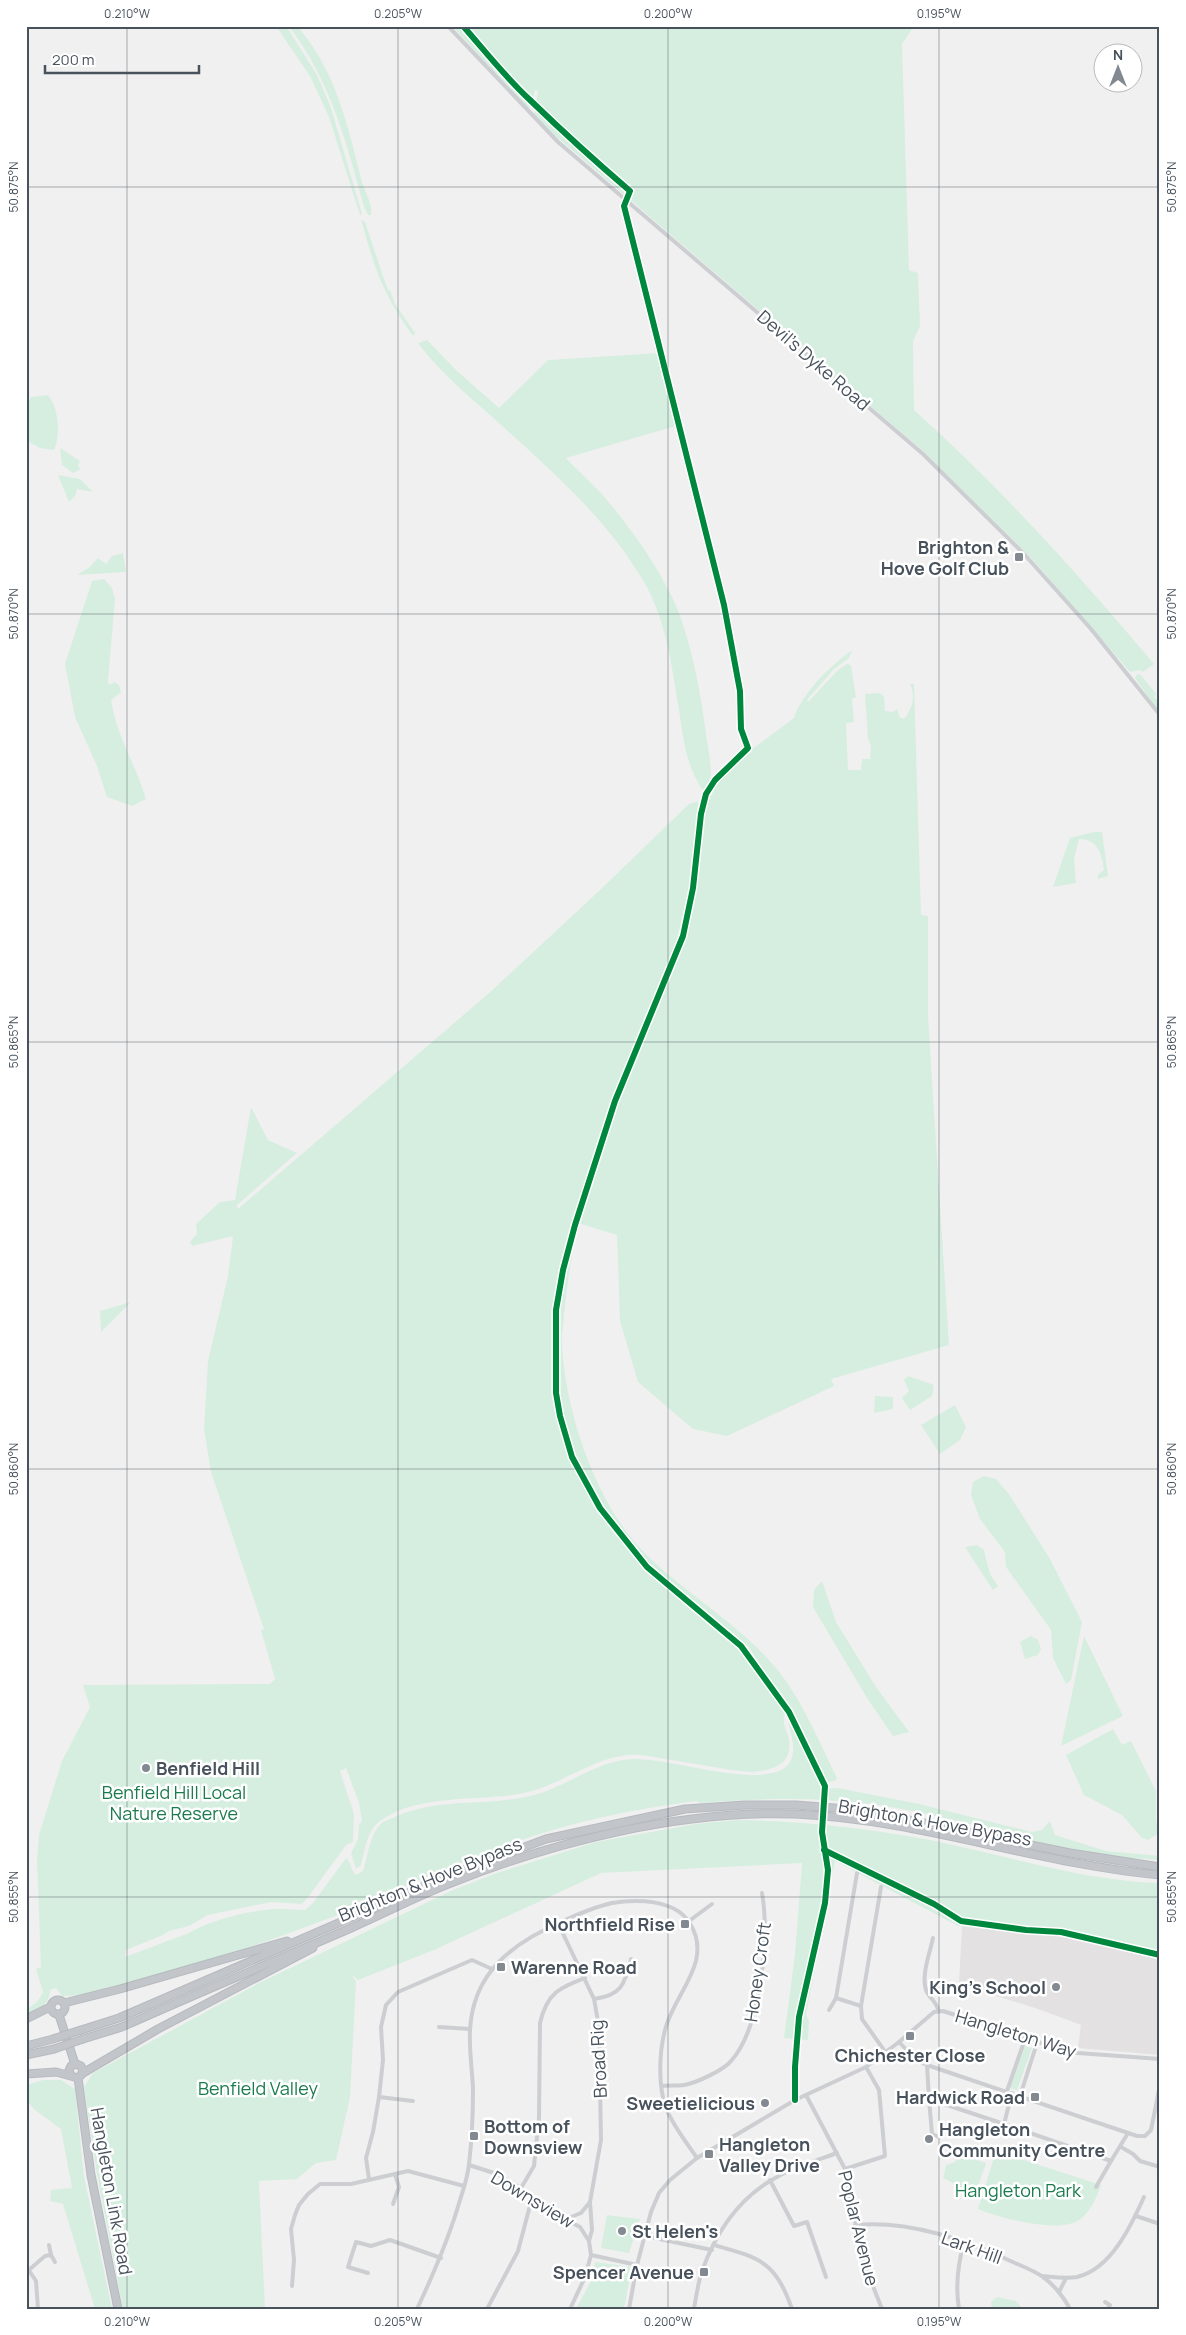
<svg xmlns="http://www.w3.org/2000/svg" width="1186" height="2335" font-family="Manrope,sans-serif">
  <style>
    .education { fill: #e3e1e2 }
    .green { fill: #d6eee0 }
    .lines { fill: none; stroke-linecap: round; stroke-linejoin: round }
    .trunk-casing { stroke: #b6babf; stroke-width: 9 }
    .minor { stroke: #ccced1; stroke-width: 4 }
    .trunk { stroke: #c2c6ca; stroke-width: 7 }
    .trunk-bridge-casing { stroke: #b6babf; stroke-width: 9; stroke-linecap: butt }
    .trunk-bridge { stroke: #c2c6ca; stroke-width: 7 }
    .cycleway-casing { stroke: #fff; stroke-width: 9 }
    .cycleway { stroke: #00873e; stroke-width: 6 }
    .ticks { fill: none; stroke: #48525c; stroke-width: 1; stroke-opacity: 0.45 }
    .poi-dot { fill: #838990; stroke: #fff; stroke-width: 2 }
    .labels { text-anchor: middle; dominant-baseline: central; stroke-width: 5; stroke-linejoin: round; paint-order: stroke }
    .street-label { font-size: 18px; fill: #48525c; stroke: #fff }
    .poi-label { font-size: 18px; font-weight: bold; fill: #48525c; stroke: #fff; text-anchor: end }
    .park-label { font-size: 18px; fill: #1b7b4c; stroke: #fff }
    .neatline { fill: none; stroke: #48525c; stroke-width: 2 }
    .ticks-label { font-size: 12px; text-anchor: middle; fill: #48525c }
  </style>
  <rect width="100%" height="100%" fill="#f1f0f0"/>
  <!-- education -->
  <polygon class="education" points="962,1926 1053,1935 1160,1958 1160,2055 1078,2048 1081,2025 1038,2009 959,1984"/>
  <!-- green -->
  <g class="green">
    <polygon points="276,26 285,26 290,32 317,75 331,108 362,214 360,215 329,117 310,76"/>
    <path d="M289,26H297C336,70 348,127 362,182C365,192 373,205 371,215H368L364,207C346,141 331,82 289,26Z"/>
    <path d="M452,26H914L902,44L909,270L918,273L920,326L913,341L914,410C1001,488 1079,575 1154,664L1143,672L1139,670L1130,672L1031,558L923,451L551,132L534,115L538,91L535,90L531,107L527,108Z"/>
    <path d="M361,219L365,222L385,282L388,290H390L395,304L415,333L413,336C383,294 374,268 361,219Z"/>
    <path d="M427,340L456,370L499,408L548,360L660,353L662,361L660,366L662,378L668,383L679,425L566,458C581,474 598,488 611,505C634,533 656,564 672,597C690,634 701,693 706,734C708,750 716,777 705,790L702,789C686,765 683,738 679,710C672,667 666,620 644,582C607,519 553,472 499,423C470,397 441,374 418,343Z"/>
    <path d="M48,395C59,409 61,434 54,450L40,448L29,442C26,427 24,411 31,397Z"/>
    <polygon points="60,448 80,461 78,466 81,469 73,473 62,465"/>
    <polygon points="58,475 80,479 93,492 77,489 75,496 69,502"/>
    <polygon points="123,553 126,572 77,575 90,567 98,558 106,564 112,556"/>
    <path d="M104,579L112,588L115,599L108,681L109,685L114,682L119,685L121,692L111,700C116,735 136,765 146,799L132,806L107,797L97,766L75,717L65,664L92,581Z"/>
    <path d="M852,650L849,658L834,669L807,700L808,702L838,670L847,664L851,665L856,698H852L854,722L846,723L848,770H861L862,759H870L871,746L868,739L865,694L880,693L884,697L885,711L893,712L897,709L900,718H905C912,708 916,696 910,684H914L921,915L928,916V1016L949,1345L831,1379L834,1386L832,1387L727,1436L693,1429L638,1382L620,1321L617,1235L578,1223L617,1103L684,936L695,881L703,814L718,780L748,752L794,718C802,693 831,665 852,650Z"/>
    <polygon points="1137,674 1141,675 1156,694 1154,697 1160,703 1160,713 1135,678"/>
    <path d="M698,801L696,843L691,879L675,949L648,1011L613,1101L588,1173L557,1281L554,1313V1394L558,1416L575,1465L591,1499L609,1526L645,1569L738,1645L785,1713C781,1723 787,1729 789,1739C793,1765 773,1770 752,1772C723,1770 694,1763 665,1759C654,1757 639,1754 628,1755C590,1759 561,1785 524,1793C480,1802 418,1793 380,1821C367,1830 365,1851 361,1865L356,1869L351,1853L358,1839L359,1824L362,1821L359,1803L346,1768L340,1771L354,1814L353,1842L346,1845L309,1896L302,1904L271,1902L208,1915L189,1926L169,1931L163,1935L126,1950L125,1957L189,1933C210,1920 249,1911 274,1909C284,1908 295,1910 305,1910L313,1903L346,1858C352,1862 350,1870 356,1875L363,1871C368,1856 370,1832 383,1822C387,1820 393,1818 397,1816C441,1797 489,1807 534,1795C568,1786 598,1760 633,1759C672,1758 751,1787 783,1769C801,1758 790,1733 787,1717L816,1771L823,1789L838,1788L919,1804L1032,1832L1042,1830L1050,1821L1055,1835L1106,1851L1160,1856V1860C1132,1858 1104,1857 1077,1851C1010,1837 945,1814 877,1805C819,1797 758,1798 700,1803L696,1801C634,1809 570,1822 510,1844C459,1863 408,1885 358,1905L357,1908C293,1932 228,1956 162,1975C130,1984 95,1996 62,1996L56,1988L50,1990C50,2005 38,2010 26,2017V2010L38,2001L43,1992L36,1969L41,1967L37,1860L39,1835L62,1761L90,1707L83,1685L270,1684L275,1679L261,1630L264,1629L211,1472L204,1429L208,1361L228,1276L233,1236L192,1246L190,1242L197,1234L196,1224L220,1202L235,1200L251,1107L268,1140L297,1153L237,1205L238,1209L489,993L599,891L689,804Z"/>
    <path d="M1094,832H1102L1108,876L1098,879V875L1104,870C1102,854 1098,839 1079,839L1074,859L1076,883L1053,887L1070,838Z"/>
    <path d="M577,1228C571,1257 567,1285 564,1314C564,1324 561,1335 562,1344C565,1410 595,1501 641,1549C680,1590 731,1618 769,1660C799,1692 818,1739 837,1778L835,1781L828,1782L824,1780L791,1713L748,1646L661,1576L640,1555L611,1517L603,1509L575,1455L561,1410L558,1392V1325L562,1287Z"/>
    <polygon points="131,1302 101,1332 100,1311"/>
    <polygon points="908,1376 934,1385 932,1396 910,1410 902,1398 909,1391 904,1380"/>
    <polygon points="875,1396 893,1397 893,1409 874,1413"/>
    <polygon points="955,1405 966,1427 960,1440 940,1454 921,1425"/>
    <polygon points="984,1476 996,1479 1009,1494 1050,1559 1082,1622 1071,1680 1066,1684 1053,1658 1051,1630 1006,1567 1005,1552 980,1519 971,1495 973,1482"/>
    <polygon points="977,1545 984,1550 990,1574 998,1586 993,1590 965,1547"/>
    <polygon points="822,1581 836,1622 876,1687 909,1732 893,1736 867,1698 813,1607 814,1590"/>
    <polygon points="1031,1636 1038,1640 1041,1649 1038,1655 1025,1659 1020,1642"/>
    <polygon points="1084,1636 1123,1716 1061,1746"/>
    <polygon points="1113,1729 1122,1745 1131,1741 1156,1791 1156,1821 1160,1832 1148,1840 1142,1838 1122,1815 1084,1795 1066,1755"/>
    <path d="M738,1820C804,1821 870,1828 935,1841C1009,1856 1084,1881 1160,1883V1958L1053,1935L958,1926L835,1861L806,2015L809,2021L808,2040L784,2038L795,1954L802,1863L601,1873L434,1950L358,1980L352,1975L356,1982L350,2097L336,2160L316,2163L297,2179L259,2181L265,2309H123L97,2174L84,2087L93,2073L259,1983L453,1890L494,1874L596,1842L695,1824Z"/>
    <polygon points="1025,2046 1032,2048 1017,2090 1010,2088"/>
    <polygon points="43,2080 61,2080 75,2089 84,2177 112,2309 95,2309 63,2204 50,2201 51,2190 72,2188 61,2129 35,2110 26,2100 26,2085"/>
    <path d="M996,2151L1101,2185C1097,2197 1090,2213 1079,2220C1058,2234 1000,2218 978,2209Z"/>
    <path d="M959,2154L986,2163L975,2195C963,2191 955,2183 943,2178L946,2165L955,2162Z"/>
    <polygon points="607,2215 640,2219 629,2253 601,2248"/>
    <polygon points="595,2262 632,2267 624,2309 576,2309 591,2281"/>
    <polygon points="997,2297 1016,2301 1023,2309 992,2309 991,2302"/>
  </g>
  <g class="lines">
    <!-- trunk casing -->
    <g class="trunk-casing">
      <g id="trunk">
        <circle cx="58" cy="2007" r="7"/>
        <polyline points="64,2003 120,1989 287,1941"/>
        <polyline points="59,2015 75,2064"/>
        <polyline points="26,2019 50,2007"/>
        <polyline points="81,2030 119,2018 447,1876 546,1839 685,1809 745,1805 796,1805 860,1810 1070,1853 1160,1867"/>
        <path d="M83,2039L122,2027C198,1993 275,1961 351,1928C385,1913 417,1896 451,1883C556,1841 681,1810 795,1814C919,1819 1037,1864 1160,1875"/>
        <polyline points="26,2046 53,2039"/>
        <polyline points="26,2055 54,2049"/>
        <polyline points="83,2073 158,2029 313,1948"/>
        <polyline points="26,2074 56,2072 78,2078 83,2073 81,2066 76,2064 71,2066 69,2070 71,2076"/>
        <polyline points="78,2078 91,2175 118,2309"/>
      </g>
    </g>
    <!-- minor -->
    <g class="minor">
      <polyline points="448,26 558,142 923,454 1024,554 1091,629 1160,715"/>
      <polyline points="857,1873 836,1998 861,2006"/>
      <polyline points="881,1887 861,2006 862,2019 886,2053"/>
      <polyline points="689,1921 712,1904"/>
      <polyline points="558,1923 594,1999 599,2027 601,2140 590,2202 592,2230 589,2241"/>
      <path d="M933,1938C930,1953 921,1975 926,1990C929,1998 937,2002 938,2010"/>
      <path d="M594,1999C622,1995 624,1985 631,1959"/>
      <polyline points="829,2010 836,1998"/>
      <polyline points="439,2027 470,2029"/>
      <polyline points="899,2042 916,2060 927,2065 1137,2136 1145,2136 1151,2130 1160,2085"/>
      <polyline points="927,2065 929,2099 1004,2124 1012,2093"/>
      <path d="M662,2086C669,2085 677,2086 684,2085C696,2083 724,2070 731,2061C761,2028 770,1936 762,1893"/>
      <polyline points="1007,2091 1025,2039"/>
      <polyline points="806,2095 845,2169 863,2261 882,2309"/>
      <polyline points="1020,2096 1037,2043"/>
      <polyline points="379,2097 413,2101"/>
      <polyline points="929,2099 932,2134 939,2137"/>
      <polyline points="1007,2125 1111,2161 1128,2133"/>
      <polyline points="1121,2147 1133,2154 1140,2161 1160,2167"/>
      <polyline points="469,2165 497,2174 521,2188 550,2211 580,2227 589,2241 591,2255 637,2265"/>
      <polyline points="845,2169 885,2156 879,2090 866,2067"/>
      <polyline points="369,2179 366,2158 373,2132 379,2097 383,2060 381,2027 386,2005 398,1992 472,1960 492,1969"/>
      <polyline points="770,2180 794,2226 807,2222 826,2277"/>
      <polyline points="1096,2187 1111,2161"/>
      <path d="M521,2188L534,2166L539,2118L540,2023C547,1993 559,1988 585,1978"/>
      <polyline points="393,2204 399,2187 395,2174"/>
      <polyline points="1136,2216 1160,2224"/>
      <polyline points="566,2219 581,2213 590,2202"/>
      <path d="M855,2225C910,2220 966,2240 1015,2263C1024,2267 1035,2271 1043,2277C1053,2284 1064,2297 1070,2309"/>
      <polyline points="645,2236 712,2250"/>
      <polyline points="49,2245 51,2255"/>
      <path d="M714,2245C760,2258 775,2261 792,2309"/>
      <polyline points="26,2266 36,2281 38,2309"/>
      <polyline points="30,2269 45,2256 51,2255 55,2262"/>
      <polyline points="368,2273 348,2267 356,2242 371,2246 390,2240 441,2258"/>
      <path d="M1042,2276C1054,2277 1066,2279 1077,2277C1111,2269 1131,2226 1144,2197"/>
      <polyline points="292,2286 294,2260 291,2229 295,2215 299,2205 308,2194 320,2184 351,2184 408,2171 464,2186"/>
      <polyline points="1059,2292 1066,2278"/>
      <polyline points="1105,2302 1110,2305 1108,2309"/>
      <path d="M417,2309C434,2273 449,2238 460,2200C464,2188 468,2176 469,2164C472,2139 473,2113 473,2088C472,2069 469,2049 470,2030C473,1972 513,1943 561,1922C578,1914 594,1907 612,1903C636,1899 674,1899 689,1922C715,1961 674,1993 665,2030C659,2053 658,2086 666,2108C673,2126 687,2143 697,2158"/>
      <polyline points="487,2309 518,2251 532,2198"/>
      <polyline points="570,2309 585,2277 591,2255"/>
      <polyline points="629,2309 637,2265 651,2212 659,2193 670,2180 697,2158 795,2100 866,2067 899,2042 934,2012 943,2011 1057,2048 1078,2053 1160,2059"/>
      <path d="M694,2309C696,2297 698,2283 702,2271C715,2235 737,2201 770,2181C791,2168 815,2161 837,2153"/>
      <path d="M959,2309C955,2286 958,2264 964,2242"/>
    </g>
    <!-- trunk -->
    <use href="#trunk" class="trunk"/>
    <!-- trunk-bridge casing -->
    <g class="trunk-bridge-casing">
      <g id="trunk-bridge">
        <polyline points="53,2039 81,2030"/>
        <polyline points="54,2049 83,2039"/>
      </g>
    </g>
    <!-- trunk-bridge -->
    <use href="#trunk-bridge" class="trunk-bridge"/>
    <!-- cycleway casing -->
    <g class="cycleway-casing">
      <g id="cycleway">
        <path d="M463,26C485,51 506,78 530,100C562,131 595,161 630,191L624,206L724,605L740,691L741,729L748,748L715,780L706,794L701,814L693,888L683,936L615,1101L575,1225L563,1270L556,1310V1393L560,1416L572,1457L600,1508L647,1567L741,1646L789,1712L825,1786L822,1832L828,1870L825,1903L799,2017L795,2067V2100"/>
        <polyline points="824,1850 934,1904 961,1921 1026,1930 1061,1932 1160,1955"/>
      </g>
    </g>
    <!-- cycleway -->
    <use href="#cycleway" class="cycleway"/>
  </g>
  <!-- ticks -->
  <path class="ticks" d="M127,26V2309M398,26V2309M668,26V2309M939,26V2309M26,187H1160M26,614H1160M26,1042H1160M26,1469H1160M26,1897H1160"/>
  <!-- markers -->
  <g class="poi-dot">
    <rect x="1014" y="552" width="10" height="10" rx="2.5"/>
    <circle cx="146" cy="1768" r="5"/>
    <rect x="680" y="1919" width="10" height="10" rx="2.5"/>
    <rect x="496" y="1962" width="10" height="10" rx="2.5"/>
    <circle cx="1056" cy="1987" r="5"/>
    <rect x="905" y="2031" width="10" height="10" rx="2.5"/>
    <rect x="1030" y="2092" width="10" height="10" rx="2.5"/>
    <circle cx="765" cy="2103" r="5"/>
    <rect x="469" y="2131" width="10" height="10" rx="2.5"/>
    <circle cx="929" cy="2139" r="5"/>
    <rect x="704" y="2149" width="10" height="10" rx="2.5"/>
    <circle cx="622" cy="2231" r="5"/>
    <rect x="699" y="2267" width="10" height="10" rx="2.5"/>
  </g>
  <g class="labels">
    <!-- street labels -->
    <g class="street-label">
      <text transform="translate(814 360) rotate(41)">Devil's Dyke Road</text>
      <text transform="translate(935 1822) rotate(10)">Brighton &amp; Hove Bypass</text>
      <text transform="translate(430 1879) rotate(-22)">Brighton &amp; Hove Bypass</text>
      <text transform="translate(757 1972) rotate(-82)">Honey Croft</text>
      <text transform="translate(1016 2033) rotate(17)">Hangleton Way</text>
      <text transform="translate(598 2059) rotate(-93)">Broad Rig</text>
      <text transform="translate(112 2191) rotate(80)">Hangleton Link Road</text>
      <text transform="translate(533 2199) rotate(31)">Downsview</text>
      <text transform="translate(859 2228) rotate(76)">Poplar Avenue</text>
      <text transform="translate(972 2247) rotate(20)">Lark Hill</text>
    </g>
    <!-- poi labels -->
    <g class="poi-label">
      <text x="1009" y="547">Brighton &amp;<tspan x="1009" dy="21">Hove Golf Club</tspan></text>
      <text x="156" y="1768" text-anchor="start">Benfield Hill</text>
      <text x="675" y="1924">Northfield Rise</text>
      <text x="511" y="1967" text-anchor="start">Warenne Road</text>
      <text x="1046" y="1987">King's School</text>
      <text x="910" y="2055" text-anchor="middle">Chichester Close</text>
      <text x="1025" y="2097">Hardwick Road</text>
      <text x="755" y="2103">Sweetielicious</text>
      <text x="484" y="2126" text-anchor="start">Bottom of<tspan x="484" dy="21">Downsview</tspan></text>
      <text x="939" y="2129" text-anchor="start">Hangleton<tspan x="939" dy="21">Community Centre</tspan></text>
      <text x="719" y="2144" text-anchor="start">Hangleton<tspan x="719" dy="21">Valley Drive</tspan></text>
      <text x="632" y="2231" text-anchor="start">St Helen's</text>
      <text x="694" y="2272">Spencer Avenue</text>
    </g>
    <!-- park labels -->
    <g class="park-label">
      <text x="174" y="1792">Benfield Hill Local<tspan x="174" dy="21">Nature Reserve</tspan></text>
      <text x="258" y="2088">Benfield Valley</text>
      <text x="1018" y="2190">Hangleton Park</text>
    </g>
  </g>
  <!-- border -->
  <rect width="1186" height="2335" fill="none" stroke="#ffffff" stroke-width="55"/>
  <!-- north arrow -->
  <g transform="translate(1118 68)"><circle r="24" fill="#ffffff" stroke="#b6babe"/>
  <path d="M0-4L9 19L0 12L-9 19Z" fill="#838990"/>
  <text y="-8" font-size="14" font-weight="bold" text-anchor="middle" fill="#48525c">N</text>
  </g>
  <!-- scale -->
  <path d="M45 65v8h154v-8" fill="none" stroke="#48525c" stroke-width="2.5"/>
  <text x="52" y="65" font-size="15" fill="#48525c" stroke="#ffffff" stroke-width="4" paint-order="stroke">200 m</text>
  <rect x="28" y="28" width="1130" height="2280" class="neatline"/>
  <g class="ticks-label">
    <text x="127" y="18">0.210°W</text>
    <text x="398" y="18">0.205°W</text>
    <text x="668" y="18">0.200°W</text>
    <text x="939" y="18">0.195°W</text>
    <text transform="translate(14 187) rotate(-90)" y="4">50.875°N</text>
    <text transform="translate(1172 187) rotate(-90)" y="4">50.875°N</text>
    <text transform="translate(14 614) rotate(-90)" y="4">50.870°N</text>
    <text transform="translate(1172 614) rotate(-90)" y="4">50.870°N</text>
    <text transform="translate(14 1042) rotate(-90)" y="4">50.865°N</text>
    <text transform="translate(1172 1042) rotate(-90)" y="4">50.865°N</text>
    <text transform="translate(14 1469) rotate(-90)" y="4">50.860°N</text>
    <text transform="translate(1172 1469) rotate(-90)" y="4">50.860°N</text>
    <text transform="translate(14 1897) rotate(-90)" y="4">50.855°N</text>
    <text transform="translate(1172 1897) rotate(-90)" y="4">50.855°N</text>
    <text x="127" y="2326">0.210°W</text>
    <text x="398" y="2326">0.205°W</text>
    <text x="668" y="2326">0.200°W</text>
    <text x="939" y="2326">0.195°W</text>
  </g>
</svg>
